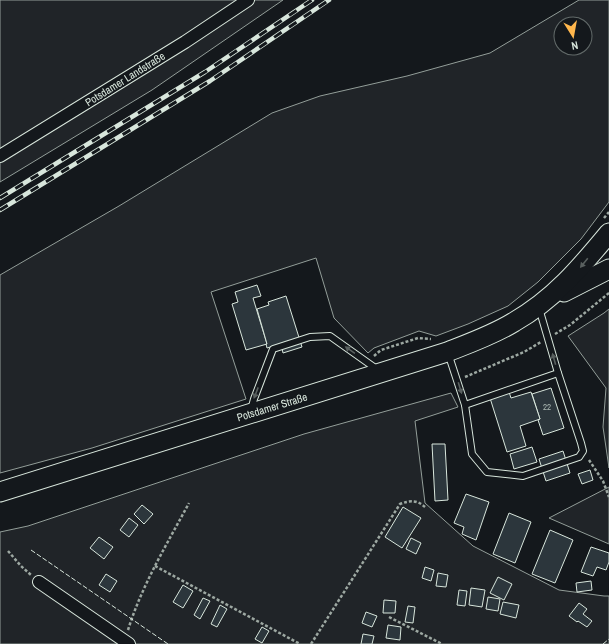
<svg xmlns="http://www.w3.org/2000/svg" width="609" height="644" font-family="'Archivo Narrow',sans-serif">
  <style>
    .green { fill: #202428; stroke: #939e99; fill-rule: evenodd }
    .building { fill: #2c363c; stroke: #d8e6dc }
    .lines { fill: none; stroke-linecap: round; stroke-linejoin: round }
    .service-casing { stroke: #d8e6dc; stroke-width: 8 }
    .minor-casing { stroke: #d8e6dc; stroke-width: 14 }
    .primary-casing { stroke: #d8e6dc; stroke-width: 21 }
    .path { stroke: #9da8a2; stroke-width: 2.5; stroke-dasharray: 3 2; stroke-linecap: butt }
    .service { stroke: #14181c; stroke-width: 6 }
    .minor { stroke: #14181c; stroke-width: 12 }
    .primary { stroke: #14181c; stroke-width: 19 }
    .rail-casing { stroke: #d8e6dc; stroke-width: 4.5 }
    .rail { stroke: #14181c; stroke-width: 3; stroke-dasharray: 9; stroke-linecap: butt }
    .fence { stroke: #d8e6dc; stroke-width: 1; stroke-dasharray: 5 2; stroke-linecap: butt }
    .oneway { fill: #59605f }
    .labels { text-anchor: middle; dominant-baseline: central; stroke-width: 3; stroke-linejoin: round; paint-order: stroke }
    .number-label { font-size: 9px; fill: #adbab4 }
    .street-label { font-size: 11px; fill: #d8e6dc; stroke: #14181c }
  </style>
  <rect width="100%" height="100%" fill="#14181c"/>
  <!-- green -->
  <g class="green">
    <polygon points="0,0 283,0 152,90 0,182"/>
    <path d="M579,0H609V202L581,239L538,282L508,306L468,324L436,336L419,331L374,348L368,353L334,318L316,258L211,292L246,399L92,448L0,473V275L119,206L272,113L320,96L407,76L490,53ZM561,24H585V48H561Z"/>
    <polygon points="609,309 609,468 603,427 606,388 568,336 604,313"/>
    <polygon points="451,393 458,407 415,421 425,503 473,546 559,590 604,596 609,596 609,644 0,644 0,532 28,526 304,434"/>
    <polygon points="609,487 609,544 549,518"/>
  </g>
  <!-- building -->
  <g class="building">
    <polygon points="257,285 261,296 253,298 267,344 246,350 232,304 238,302 235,292"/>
    <polygon points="286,296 302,347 283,353 281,344 267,348 266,344 267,344 257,309 269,305 268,302"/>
    <polygon points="551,388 564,428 543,435 538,420 540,419 532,394"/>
    <polygon points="509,392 511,398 531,392 540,419 520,426 526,446 507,452 490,398"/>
    <polygon points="432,444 445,444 448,500 435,501"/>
    <polygon points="532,447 537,462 514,469 510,454"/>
    <polygon points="563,451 570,473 546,481 539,459"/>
    <polygon points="590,470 593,480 582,484 578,474"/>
    <polygon points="466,494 489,502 476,540 462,534 464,527 454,523"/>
    <polygon points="142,505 153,514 144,524 134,514"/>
    <polygon points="403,507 421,518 402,548 385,537"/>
    <polygon points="509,513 531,522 515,563 493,554"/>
    <polygon points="129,518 138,525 129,537 120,530"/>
    <polygon points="550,530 573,540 555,583 532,574"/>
    <polygon points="99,537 113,547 104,559 90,548"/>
    <polygon points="411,538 421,543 416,554 406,549"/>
    <polygon points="591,547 609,553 609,562 606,570 597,567 593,576 581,572"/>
    <polygon points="425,567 434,570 431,581 422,578"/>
    <polygon points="438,573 448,575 446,587 436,586"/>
    <polygon points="106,574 117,581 110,592 99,585"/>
    <polygon points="498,577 512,584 504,600 490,593"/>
    <polygon points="591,581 592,590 577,592 576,583"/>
    <polygon points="183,585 193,591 183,608 173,602"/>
    <polygon points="471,588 485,590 482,607 469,605"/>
    <polygon points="459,590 467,591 465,606 457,605"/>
    <polygon points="488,597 500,599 498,611 486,609"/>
    <polygon points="203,598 210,601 200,619 194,615"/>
    <polygon points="384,600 396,601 395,613 383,613"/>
    <polygon points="503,602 519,605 516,618 500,614"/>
    <polygon points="579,603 587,609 583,614 592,621 587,627 578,621 577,622 569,616"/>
    <polygon points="220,605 227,609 217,627 211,624"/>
    <polygon points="408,606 415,607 413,623 405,622"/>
    <polygon points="366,612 377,616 372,627 362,623"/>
    <polygon points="388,625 401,627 400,640 386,638"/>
    <polygon points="262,627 269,631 262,643 255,639"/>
    <polygon points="363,634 374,636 372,644 361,644"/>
  </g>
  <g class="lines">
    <!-- service casing -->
    <g class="service-casing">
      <g id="service">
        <polyline points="448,353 465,405 558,373 539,308"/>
        <polyline points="465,405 472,454 487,472 523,476 579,457 583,451 581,443 558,373"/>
        <polyline points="251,410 254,399 273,349 310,337 330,336 378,370"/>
      </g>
    </g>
    <!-- minor casing -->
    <g class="minor-casing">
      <g id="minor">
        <polyline points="0,156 185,42 248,0"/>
        <polyline points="39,582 129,644"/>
      </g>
    </g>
    <!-- primary casing -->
    <g class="primary-casing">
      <g id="primary">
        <polyline points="564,292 609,269"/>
        <path d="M0,492L447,352C470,343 493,335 514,322C554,299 580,268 609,233"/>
      </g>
    </g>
    <!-- path -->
    <g class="path">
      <polyline points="604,218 609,212"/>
      <polyline points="555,334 570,325 609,293"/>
      <polyline points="374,356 381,350 418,338 431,339"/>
      <polyline points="465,377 524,352 541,342"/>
      <polyline points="589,460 603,481 609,497"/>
      <polyline points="8,551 21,566 31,575"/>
      <polyline points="155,566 300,644"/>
      <polyline points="389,617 442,644"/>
      <path d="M128,630C142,585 167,544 189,503"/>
      <path d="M311,644L400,504C411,500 417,500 425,507"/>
    </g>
    <!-- service -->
    <use href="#service" class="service"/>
    <!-- minor -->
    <use href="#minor" class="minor"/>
    <!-- primary -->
    <use href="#primary" class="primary"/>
    <!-- rail casing -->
    <g class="rail-casing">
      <g id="rail">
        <polyline points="0,198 205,72 312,0"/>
        <polyline points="0,210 210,81 329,0"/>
      </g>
    </g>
    <!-- rail -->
    <use href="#rail" class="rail"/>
    <!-- fence -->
    <g class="fence">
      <polyline points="31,550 168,644"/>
      <polyline points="603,644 609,639"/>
    </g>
  </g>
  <!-- one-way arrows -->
  <defs><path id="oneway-solid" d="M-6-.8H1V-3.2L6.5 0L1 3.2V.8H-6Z"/></defs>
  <g class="oneway">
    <use href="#oneway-solid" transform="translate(584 263) rotate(129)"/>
    <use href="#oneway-solid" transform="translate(350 350) rotate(-145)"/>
    <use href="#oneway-solid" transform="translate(554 359) rotate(-106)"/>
    <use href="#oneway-solid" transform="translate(460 388) rotate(73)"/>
    <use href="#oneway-solid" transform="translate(256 393) rotate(111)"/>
  </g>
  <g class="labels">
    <!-- number labels -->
    <g class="number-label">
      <text x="547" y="407">22</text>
    </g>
    <!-- street labels -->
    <g class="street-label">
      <text transform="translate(125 79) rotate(-32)">Potsdamer Landstraße</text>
      <text transform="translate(272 407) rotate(-17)">Potsdamer Straße</text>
    </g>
  </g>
  <!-- north arrow -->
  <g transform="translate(573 36) rotate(169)"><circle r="19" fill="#14181c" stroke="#626a69"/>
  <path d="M0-3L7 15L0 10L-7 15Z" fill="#ffb74d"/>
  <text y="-6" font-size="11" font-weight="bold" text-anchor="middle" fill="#d8e6dc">N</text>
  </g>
</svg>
